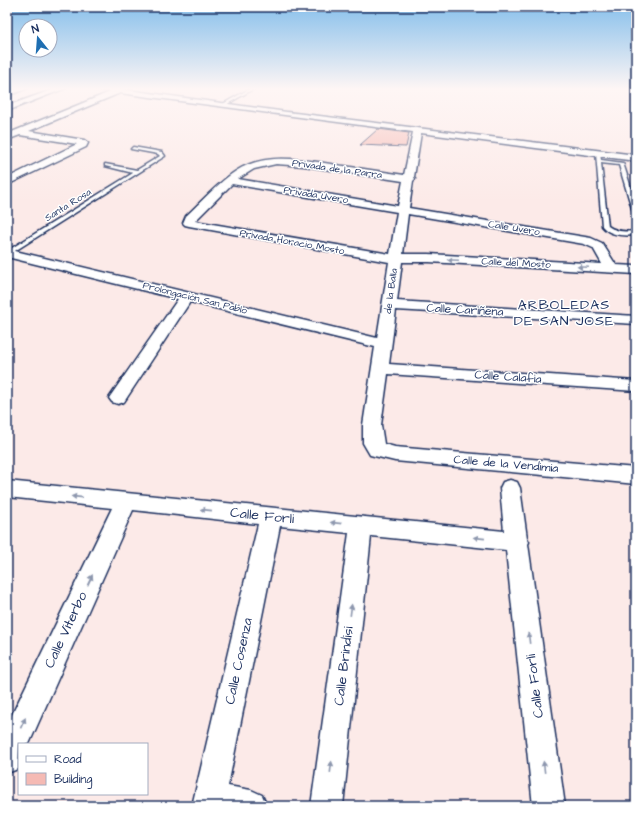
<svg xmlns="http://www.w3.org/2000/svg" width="643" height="813" font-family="'Architects Daughter',sans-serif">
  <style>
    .building { fill: #f5bab4; stroke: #1b2f5e }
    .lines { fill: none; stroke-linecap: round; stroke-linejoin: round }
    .lane-casing { stroke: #1b2f5e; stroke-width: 3 }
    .street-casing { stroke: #1b2f5e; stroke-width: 3 }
    .lane { fill: #fff; fill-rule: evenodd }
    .street { fill: #fff; fill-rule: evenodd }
    .oneway { fill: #8d97ae }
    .labels { text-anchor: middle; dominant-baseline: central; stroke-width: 3; stroke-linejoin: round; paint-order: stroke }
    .far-street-label { font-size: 10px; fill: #1b2f5e; stroke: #fff }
    .street-label { font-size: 12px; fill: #1b2f5e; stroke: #fff }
    .quarter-label { font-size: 14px; letter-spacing: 1px; fill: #1b2f5e; stroke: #fff }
    .near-street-label { font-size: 14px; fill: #1b2f5e; stroke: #fff }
  </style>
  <rect width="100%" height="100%" fill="#fceae8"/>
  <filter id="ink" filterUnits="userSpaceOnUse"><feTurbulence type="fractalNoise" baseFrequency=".025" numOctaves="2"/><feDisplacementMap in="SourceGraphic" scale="8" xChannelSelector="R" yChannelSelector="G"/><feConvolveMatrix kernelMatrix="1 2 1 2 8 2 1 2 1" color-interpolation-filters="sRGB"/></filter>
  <g filter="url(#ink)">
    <!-- building -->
    <polygon class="building" points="378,129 409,133 406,147 360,145"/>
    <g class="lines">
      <!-- lane casing -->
      <g class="lane-casing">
        <g id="lane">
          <polygon points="251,88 255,88 224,106 221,105"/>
          <polygon points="133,147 162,152 165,156 10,254 7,255 7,251 133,173 105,166 105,164 137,170 160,156 158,154 131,149"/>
          <path d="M596,153L600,154L601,160L623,163L636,203V214L633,212L619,165L601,163L608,226C616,232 626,232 636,231V235C624,236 610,236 602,226Z"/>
        </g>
      </g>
      <!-- street casing -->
      <g class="street-casing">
        <g id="street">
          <polygon points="19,88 28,88 7,96 7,92"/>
          <polygon points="57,88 66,88 7,111 7,106"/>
          <path d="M97,88H114L287,112L636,155V161L421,133L414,177L415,179L413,181L409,208L591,238L602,243L616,265L636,266V274L429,262H402L397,301L636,316V324L396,310L389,364L636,381V391L388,374L381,425L384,444L395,447L636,468V484L395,461L370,455L363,443V425L375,347L190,302L124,402L118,404L112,402L109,398L178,299L7,257V249L377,338L389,262L189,226L185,225L183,223L186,216C201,202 220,181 236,171C268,150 309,161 344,166C364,169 384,172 404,175L413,132L120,93L29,131L84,140L88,143L86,147L7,185V178L77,144L20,135L7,140V134L110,92L98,89ZM276,164L304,166L403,181L398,206L238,179L254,169ZM232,184L397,212L390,254L195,221ZM408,214L584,244L593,248L602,264L429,254H403Z"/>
          <polygon points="510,480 517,482 520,488 527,538 529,542 528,544 565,806 533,806 506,550 371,536 343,806 311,806 349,533 280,526 228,786 251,790 262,795 267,806 192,806 258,524 133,510 29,744 19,744 18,769 7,773 7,725 112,508 7,497 7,481 504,531 500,488 503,482"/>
        </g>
      </g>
      <!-- lane -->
      <use href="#lane" class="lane"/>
      <!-- street -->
      <use href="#street" class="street"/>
    </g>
    <!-- one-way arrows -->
    <defs><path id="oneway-solid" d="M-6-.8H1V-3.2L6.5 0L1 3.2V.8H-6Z"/></defs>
    <g class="oneway">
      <use href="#oneway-solid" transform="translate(453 260) rotate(-177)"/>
      <use href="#oneway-solid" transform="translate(583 267) rotate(-177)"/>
      <use href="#oneway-solid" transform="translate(77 497) rotate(-174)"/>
      <use href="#oneway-solid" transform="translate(206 510) rotate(-174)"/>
      <use href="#oneway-solid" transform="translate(336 523) rotate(-174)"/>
      <use href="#oneway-solid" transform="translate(479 538) rotate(-174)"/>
      <use href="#oneway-solid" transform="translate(90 580) rotate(-65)"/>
      <use href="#oneway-solid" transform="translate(351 610) rotate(-83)"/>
      <use href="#oneway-solid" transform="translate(529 638) rotate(-97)"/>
      <use href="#oneway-solid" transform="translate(23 723) rotate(-65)"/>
      <use href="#oneway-solid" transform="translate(331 767) rotate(-83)"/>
      <use href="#oneway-solid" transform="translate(544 767) rotate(-97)"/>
    </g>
  </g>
  <!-- sky -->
  <linearGradient id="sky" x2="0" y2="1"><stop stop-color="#84beeb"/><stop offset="0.44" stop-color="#fef6f5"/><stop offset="1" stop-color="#fef6f5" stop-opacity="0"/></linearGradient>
  <rect width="643" height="202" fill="url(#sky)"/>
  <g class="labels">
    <!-- far-street labels -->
    <g class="far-street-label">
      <text transform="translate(337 169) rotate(8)">Privada de la Parra</text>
      <text transform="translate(316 195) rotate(9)">Privada Uvero</text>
      <text transform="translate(68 205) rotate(-32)">Santa Rosa</text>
      <text transform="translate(514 228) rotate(9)">Calle Uvero</text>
      <text transform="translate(292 242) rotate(10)">Privada Horacio Mosto</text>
      <text transform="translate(516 263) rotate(3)">Calle del Mosto</text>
      <text transform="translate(391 291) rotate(-82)">de la Balla</text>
      <text transform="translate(195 298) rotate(14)">Prolongación San Pablo</text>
    </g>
    <!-- street labels -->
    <g class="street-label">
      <text transform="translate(465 310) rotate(3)">Calle Cariñena</text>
      <text transform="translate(508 377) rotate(4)">Calle Calafia</text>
      <text transform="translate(506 464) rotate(5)">Calle de la Vendimia</text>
    </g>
    <!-- quarter labels -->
    <g class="quarter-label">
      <text x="564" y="305">ARBOLEDAS<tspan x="564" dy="16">DE SAN JOSE</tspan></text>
    </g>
    <!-- near-street labels -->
    <g class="near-street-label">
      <text transform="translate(262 516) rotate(6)">Calle Forli</text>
      <text transform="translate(66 630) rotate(-65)">Calle Viterbo</text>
      <text transform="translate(239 661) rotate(-78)">Calle Cosenza</text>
      <text transform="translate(344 666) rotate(-83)">Calle Brindisi</text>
      <text transform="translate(535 686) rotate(-97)">Calle Forli</text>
    </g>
  </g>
  <!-- margin -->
  <rect width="643" height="813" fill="none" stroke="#fff" stroke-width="24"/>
  <rect x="12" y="12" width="619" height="789" fill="none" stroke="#1b2f5e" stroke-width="1.5" filter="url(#ink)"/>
  <!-- legend -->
  <rect x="18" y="743" width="130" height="52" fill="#ffffff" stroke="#a4acbf"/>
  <rect x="26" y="756" width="20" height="6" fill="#ffffff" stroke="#a4acbf"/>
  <text x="54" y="763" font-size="12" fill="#1b2f5e">Road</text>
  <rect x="26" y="773" width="20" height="12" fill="#f5bab4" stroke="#a4acbf"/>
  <text x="54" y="783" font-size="12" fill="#1b2f5e">Building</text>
  <!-- north arrow -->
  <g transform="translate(38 38) rotate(343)"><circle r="19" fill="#ffffff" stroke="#a4acbf"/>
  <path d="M0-3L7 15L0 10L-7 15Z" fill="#1f6fb2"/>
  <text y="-6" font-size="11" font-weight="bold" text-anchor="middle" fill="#1b2f5e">N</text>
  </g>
</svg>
